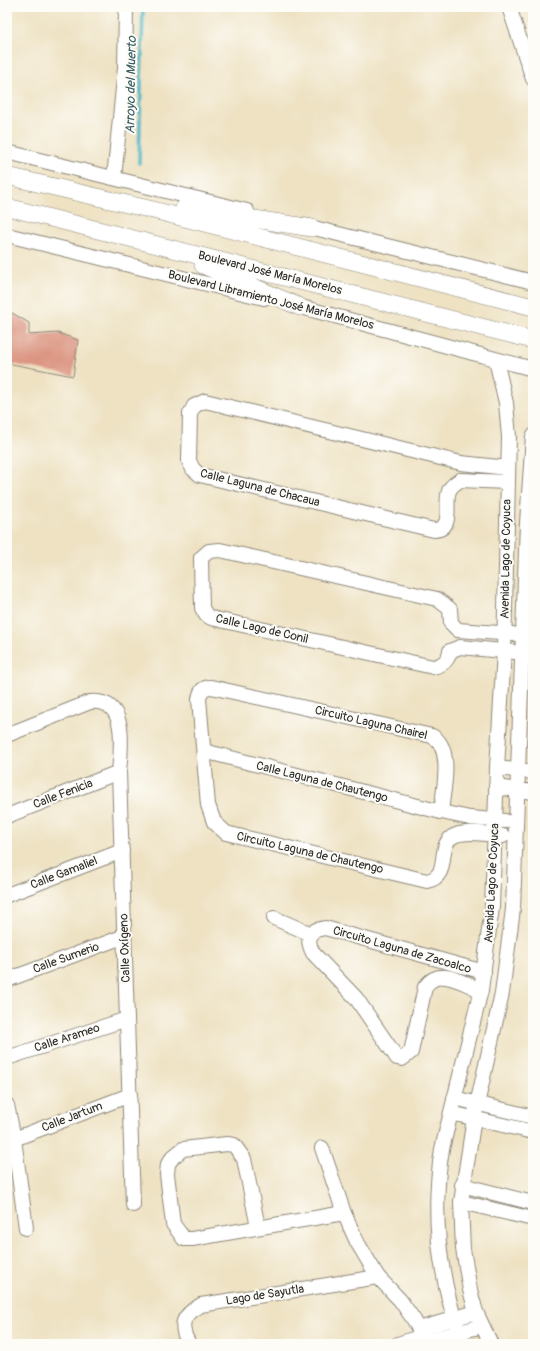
<svg xmlns="http://www.w3.org/2000/svg" width="540" height="1351" font-family="Pangolin,sans-serif">
  <style>
    .lines { fill: none; stroke-linecap: round; stroke-linejoin: round }
    .stream { stroke: #4bb7c7; stroke-width: 3.5 }
    .building { fill: #dc9582 }
    .minor-casing { stroke: #8c8677; stroke-width: 16 }
    .major-casing { stroke: #8c8677; stroke-width: 18 }
    .minor { stroke: #fff; stroke-width: 14 }
    .major { stroke: #fff; stroke-width: 17 }
    .labels { text-anchor: middle; dominant-baseline: central; stroke-width: 4; stroke-linejoin: round; paint-order: stroke }
    .street-label { font-size: 12px; fill: #2b2b2b; stroke: #fdfcf7 }
    .water-label { font-size: 13px; font-style: italic; fill: #365c62; stroke: #fdfcf7 }
  </style>
  <rect width="100%" height="100%" fill="#fdfcf7"/>
  <filter id="ink" filterUnits="userSpaceOnUse"><feTurbulence type="fractalNoise" baseFrequency=".025" numOctaves="2"/><feDisplacementMap in="SourceGraphic" scale="8" xChannelSelector="R" yChannelSelector="G"/><feConvolveMatrix kernelMatrix="1 2 1 2 8 2 1 2 1" color-interpolation-filters="sRGB"/></filter>
  <filter id="wash" filterUnits="userSpaceOnUse"><feTurbulence type="fractalNoise" baseFrequency=".012" numOctaves="4" result="noise"/><feDisplacementMap in="SourceGraphic" scale="16" xChannelSelector="R" yChannelSelector="G"/><feGaussianBlur stdDeviation="0.9" result="paint"/><feColorMatrix in="noise" values="0 0 0 0 0 0 0 0 0 0 0 0 0 0 0 0 0 1.4 0 .05"/><feComposite in="paint" operator="in"/></filter>
  <g filter="url(#wash)">
    <rect width="100%" height="100%" fill="#eee2c3"/>
    <g class="lines">
      <!-- stream -->
      <polyline class="stream" points="139,163 143,7"/>
    </g>
    <g id="blocks">
      <!-- building -->
      <polygon class="building" points="7,310 29,323 29,335 58,333 78,340 73,376 7,363"/>
    </g>
  </g>
  <g filter="url(#ink)">
    <use href="#blocks" fill-opacity="0" stroke="#8c8677" stroke-width="1"/>
    <g class="lines">
      <!-- minor casing -->
      <g class="minor-casing">
        <g id="minor">
          <polyline points="509,7 533,79"/>
          <polyline points="7,152 247,211"/>
          <polyline points="114,178 125,68 126,7"/>
          <polyline points="302,225 533,282"/>
          <polyline points="7,235 264,298"/>
          <polyline points="290,304 533,369"/>
          <path d="M507,482L460,480C456,483 451,485 449,491C444,503 455,529 434,530L200,475L193,469L189,461L190,414L194,406L205,401L461,463L508,468"/>
          <path d="M513,634L458,630L451,623L450,609L437,599L220,550L209,551L201,558L202,608L206,615L211,618L433,667C443,665 448,661 450,651L460,647L514,652"/>
          <path d="M7,735L90,702C129,698 121,748 119,772L133,1205"/>
          <polyline points="204,751 441,812 470,818 505,821"/>
          <polyline points="497,768 533,772"/>
          <polyline points="496,787 533,792"/>
          <path d="M441,812C443,791 454,748 432,736L211,687C203,687 200,692 199,699L208,805L214,822L226,833L427,881C453,876 434,843 456,835C470,830 490,835 503,836"/>
          <polyline points="7,816 119,772"/>
          <polyline points="7,895 122,851"/>
          <polyline points="274,918 311,934"/>
          <polyline points="7,980 125,936"/>
          <path d="M481,990C462,983 440,966 425,987L411,1052L402,1059L397,1058L356,998L313,953C308,943 307,937 316,930L325,928L484,972"/>
          <polyline points="7,1058 127,1019"/>
          <polyline points="454,1098 533,1117"/>
          <polyline points="7,1105 14,1139 26,1228"/>
          <polyline points="451,1113 533,1132"/>
          <polyline points="14,1139 130,1095"/>
          <polyline points="322,1148 344,1213 357,1242 378,1277 400,1300 414,1320 425,1341"/>
          <polyline points="462,1185 533,1203"/>
          <polyline points="461,1202 533,1219"/>
          <polyline points="258,1227 244,1159 234,1145 227,1144 183,1149 173,1157 168,1164 167,1174 173,1224 184,1239 192,1239 344,1213"/>
          <polyline points="419,1329 476,1312"/>
          <path d="M189,1344C178,1324 183,1315 201,1305L378,1277"/>
          <polyline points="398,1344 413,1339 425,1341 482,1326"/>
          <path d="M463,1344C440,1282 431,1215 442,1149L481,990L492,907L497,768L504,651L509,437L506,403L496,360"/>
          <polyline points="491,1344 476,1312 470,1290 463,1249 461,1202 474,1118 502,993 513,909 527,523 533,436"/>
        </g>
      </g>
      <!-- major casing -->
      <g class="major-casing">
        <g id="major">
          <polyline points="7,176 153,210 533,307"/>
          <polyline points="7,207 533,340"/>
          <polyline points="184,208 312,228"/>
          <polyline points="203,265 300,307"/>
        </g>
      </g>
      <!-- minor -->
      <use href="#minor" class="minor"/>
      <!-- major -->
      <use href="#major" class="major"/>
    </g>
  </g>
  <g class="labels">
    <!-- street labels -->
    <g class="street-label">
      <text transform="translate(270 273) rotate(14)">Boulevard José María Morelos</text>
      <text transform="translate(271 300) rotate(14)">Boulevard Libramiento José María Morelos</text>
      <text transform="translate(260 488) rotate(14)">Calle Laguna de Chacaua</text>
      <text transform="translate(506 559) rotate(-89)">Avenida Lago de Coyuca</text>
      <text transform="translate(262 629) rotate(13)">Calle Lago de Conil</text>
      <text transform="translate(371 723) rotate(13)">Circuito Laguna Chairel</text>
      <text transform="translate(322 782) rotate(14)">Calle Laguna de Chautengo</text>
      <text transform="translate(63 794) rotate(-21)">Calle Fenicia</text>
      <text transform="translate(310 853) rotate(13)">Circuito Laguna de Chautengo</text>
      <text transform="translate(64 873) rotate(-21)">Calle Gamaliel</text>
      <text transform="translate(492 883) rotate(-87)">Avenida Lago de Coyuca</text>
      <text transform="translate(125 948) rotate(-92)">Calle Oxígeno</text>
      <text transform="translate(402 950) rotate(16)">Circuito Laguna de Zacoalco</text>
      <text transform="translate(66 958) rotate(-20)">Calle Sumerio</text>
      <text transform="translate(67 1038) rotate(-18)">Calle Arameo</text>
      <text transform="translate(72 1117) rotate(-21)">Calle Jartum</text>
      <text transform="translate(265 1295) rotate(-9)">Lago de Sayutla</text>
    </g>
    <!-- water labels -->
    <g class="water-label">
      <text transform="translate(131 85) rotate(-89)">Arroyo del Muerto</text>
    </g>
  </g>
  <!-- margin -->
  <rect width="540" height="1351" fill="none" stroke="#fdfcf7" stroke-width="24"/>
</svg>
